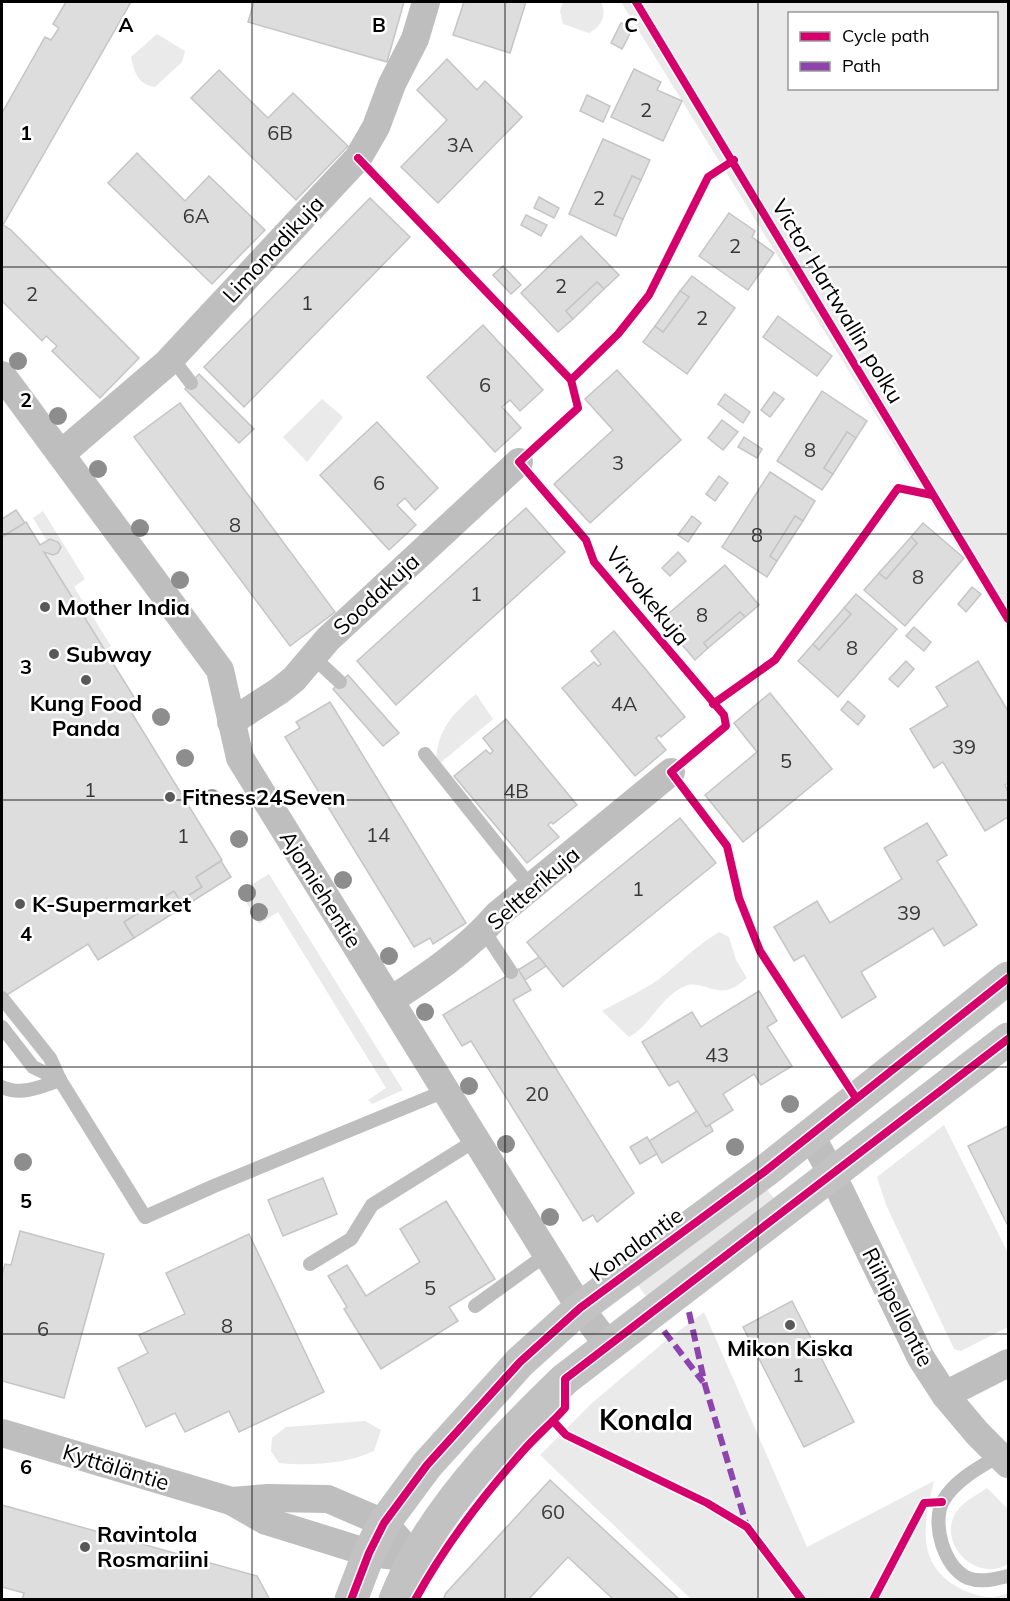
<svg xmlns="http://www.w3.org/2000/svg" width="1010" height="1601" font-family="Mulish,sans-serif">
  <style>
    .green { fill: #eaeaea; fill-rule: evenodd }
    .building { fill: #ddd; stroke: #c5c5c5; stroke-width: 1.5 }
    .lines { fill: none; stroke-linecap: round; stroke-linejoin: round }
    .service { stroke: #bebebe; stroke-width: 14 }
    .minor { stroke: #bebebe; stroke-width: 28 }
    .secondary { stroke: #c2c2c2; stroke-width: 33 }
    .quiet { stroke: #8e44ad; stroke-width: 6; stroke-dasharray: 12 6; stroke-linecap: butt }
    .cycleway-casing { stroke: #fff; stroke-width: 11 }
    .cycleway { stroke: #d6006c; stroke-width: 8 }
    .tree { fill: #8d8d8d }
    .grid { fill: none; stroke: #000; stroke-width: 1.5; stroke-opacity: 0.55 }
    .poi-dot { fill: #595959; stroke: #fff; stroke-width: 2 }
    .labels { text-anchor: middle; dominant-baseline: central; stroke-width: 5; stroke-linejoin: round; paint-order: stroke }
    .number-label { font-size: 20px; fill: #373737 }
    .street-label { font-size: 22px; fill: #000; stroke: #fff }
    .poi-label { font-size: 22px; font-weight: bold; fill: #000; stroke: #fff; text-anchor: start }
    .district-label { font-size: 28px; font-weight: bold; fill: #000; stroke: #fff }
    .grid-label { font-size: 20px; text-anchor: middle; font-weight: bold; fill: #000; stroke: #fff; stroke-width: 5; stroke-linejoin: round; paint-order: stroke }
  </style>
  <rect width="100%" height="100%" fill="#fff"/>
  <!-- green -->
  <g class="green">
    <path d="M563,2H601C607,15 602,26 589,33L563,24L560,11Z"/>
    <path d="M621,2H1008V629ZM790,14H996V88H790Z"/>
    <path d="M157,34L185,51L182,62L155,87C138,85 134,72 131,57Z"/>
    <polygon points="322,399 343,417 307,462 283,437"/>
    <polygon points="43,511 85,579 74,587 111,646 105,650 44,552 53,555 58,553 61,547 56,540 47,541 33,518"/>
    <path d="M476,694L493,719L439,764L436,761C437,730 453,713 476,694Z"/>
    <polygon points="269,874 403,1090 372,1104 368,1100 386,1088 278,912 259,924 240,892"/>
    <path d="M719,932L729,937L736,960L747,978C741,983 735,988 727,990C713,993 699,980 685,986C661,996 651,1025 629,1037L602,1011C621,1000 641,992 659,979C680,963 696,946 719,932Z"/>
    <polygon points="944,1125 1008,1253 1008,1327 961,1351 954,1349 886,1205 877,1177"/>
    <polygon points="765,1188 777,1201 648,1299 637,1284"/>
    <path d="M704,1312L807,1547L934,1481C923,1526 915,1566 963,1590C978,1597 994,1600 1008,1593V1599H691L540,1455L592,1403L663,1343Z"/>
    <path d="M365,1421L381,1430L374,1451C346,1464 309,1466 279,1463L271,1451L272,1438L286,1427Z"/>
    <path d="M987,1488L1008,1509V1564C977,1584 935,1543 957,1511C964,1501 977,1495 987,1488Z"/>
  </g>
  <!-- building -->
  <g class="building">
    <polygon points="66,2 131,2 3,225 11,230 139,358 100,398 52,351 57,346 46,336 42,341 2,301 2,113 45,37 51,40 59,28 53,24"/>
    <polygon points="254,2 404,2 387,62 248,22"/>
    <polygon points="464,2 526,2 510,53 453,35"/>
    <polygon points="621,23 633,28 622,49 611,43"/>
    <polygon points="447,59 477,90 485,81 522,117 438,203 401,167 447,120 417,90"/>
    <polygon points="634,69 661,82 657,90 682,101 663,141 611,117"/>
    <polygon points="219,70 268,118 293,93 348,146 296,200 191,98"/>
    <polygon points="587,95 610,106 603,122 580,111"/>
    <polygon points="603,139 650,160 641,180 632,176 614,215 623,219 616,236 569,214"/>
    <polygon points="137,153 185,201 209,176 265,230 212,284 108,183"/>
    <polygon points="632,176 641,180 623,219 614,215"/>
    <polygon points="539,197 559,208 554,218 534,208"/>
    <polygon points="370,198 410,237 244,407 204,367"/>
    <polygon points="729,213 755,231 752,237 774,253 748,290 699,256"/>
    <polygon points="526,215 547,225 541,236 521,225"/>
    <polygon points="581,236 619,275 604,289 597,282 566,311 573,319 558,332 521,293"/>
    <polygon points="503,266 521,285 511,294 493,275"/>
    <polygon points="692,276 735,308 687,374 643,342 655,326 663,332 689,297 680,291"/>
    <polygon points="597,282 604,289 573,319 566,311"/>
    <polygon points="680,291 689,297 663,332 655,326"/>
    <polygon points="778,316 832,356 817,376 763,337"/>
    <polygon points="483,325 543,390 520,411 510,400 502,407 521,428 495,452 427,377"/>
    <polygon points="617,370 681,440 590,523 554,484 613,430 585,399"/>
    <polygon points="199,374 254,429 239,443 185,389"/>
    <polygon points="822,391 867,421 856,438 847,432 824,468 833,474 822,490 777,461"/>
    <polygon points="774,392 784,399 770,417 761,410"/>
    <polygon points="725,394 750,412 743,423 718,404"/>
    <polygon points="180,403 335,612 290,646 134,437"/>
    <polygon points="722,420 738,432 723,450 708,438"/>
    <polygon points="377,422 438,488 415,510 405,498 397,505 416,525 389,550 320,475"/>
    <polygon points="847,432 856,438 833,474 824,468"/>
    <polygon points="744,437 762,449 757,458 738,447"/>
    <polygon points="770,472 815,501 803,521 795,516 770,556 777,561 767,577 722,547"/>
    <polygon points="719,476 728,483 715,501 706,494"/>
    <polygon points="526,508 565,552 396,705 357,661"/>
    <polygon points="16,510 25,523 2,537 2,519"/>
    <polygon points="692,516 701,523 688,542 678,535"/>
    <polygon points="795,516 803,521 777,561 770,556"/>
    <polygon points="26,522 40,545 50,539 58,542 61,547 58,553 53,555 44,552 137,702 128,707 222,860 196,877 202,887 180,901 174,891 124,922 134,938 98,960 88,944 2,998 2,537"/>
    <polygon points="923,523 964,558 905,626 864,590 879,573 886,579 917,543 911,537"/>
    <polygon points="911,537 917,543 886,579 879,573"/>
    <polygon points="678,552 686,561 670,576 662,568"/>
    <polygon points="725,565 759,605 745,617 740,612 704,643 708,648 695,660 661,620"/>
    <polygon points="972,587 981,594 966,612 958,604"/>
    <polygon points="856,594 897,629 838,697 798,661 813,644 819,650 851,614 844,608"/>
    <polygon points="844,608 851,614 819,650 813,644"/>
    <polygon points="740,612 745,617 708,648 704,643"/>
    <polygon points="914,627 931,642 924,651 906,636"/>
    <polygon points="614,631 685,717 661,737 659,735 656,738 666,750 635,776 562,688 594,662 598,666 601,664 591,651"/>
    <polygon points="906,661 914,669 898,687 889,679"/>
    <polygon points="978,661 1008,711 1008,783 1005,785 1008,792 1008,817 985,831 943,762 934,768 910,729 948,706 936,687"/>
    <polygon points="348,675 399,733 383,746 333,689"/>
    <polygon points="770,693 832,769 743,842 705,795 757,752 734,723"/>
    <polygon points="848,701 865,716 858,725 841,710"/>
    <polygon points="330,702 466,923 433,944 430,938 414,947 285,737 300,728 296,722"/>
    <polygon points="506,719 577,805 553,824 551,822 548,825 559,837 527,863 454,776 486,750 490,754 493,751 483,738"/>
    <polygon points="680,818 716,863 563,987 527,942"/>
    <polygon points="927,823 947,855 937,861 977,925 944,946 933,928 861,972 876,997 842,1018 804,955 794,961 774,927 817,901 830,923 902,879 884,848"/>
    <polygon points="221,861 231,877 134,938 124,922 174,891 180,901 202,887 196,877"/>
    <polygon points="539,957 546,966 525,980 518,970"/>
    <polygon points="518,969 531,990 513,1000 634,1193 597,1222 593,1215 583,1221 471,1041 462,1046 443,1015"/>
    <polygon points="759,991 777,1021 767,1027 792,1066 761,1085 754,1074 723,1094 733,1110 706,1127 678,1081 669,1086 642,1042 692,1012 701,1027"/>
    <polygon points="697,1111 706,1127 710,1125 713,1131 662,1163 649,1141"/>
    <polygon points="1008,1126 1008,1226 968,1146"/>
    <polygon points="647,1137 657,1154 640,1164 630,1147"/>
    <polygon points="323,1178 337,1214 283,1236 268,1200"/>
    <polygon points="446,1201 495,1279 449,1307 458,1321 381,1369 344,1309 347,1307 328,1276 347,1265 366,1296 420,1262 400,1229"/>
    <polygon points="20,1231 104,1254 64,1398 2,1381 2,1275 5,1264 11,1265"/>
    <polygon points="249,1234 324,1392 239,1432 229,1411 185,1432 175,1413 146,1427 118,1368 148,1353 139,1335 185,1314 166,1273"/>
    <polygon points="792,1301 854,1422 804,1447 743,1327"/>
    <polygon points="550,1480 680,1600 614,1600 568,1557 528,1600 443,1600 446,1593"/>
    <polygon points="2,1505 257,1576 270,1600 22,1600 24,1593 2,1587"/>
  </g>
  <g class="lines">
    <!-- service -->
    <g class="service">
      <polyline points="172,358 191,383"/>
      <polyline points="313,657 340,682"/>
      <polyline points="425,754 531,887"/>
      <polyline points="484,931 511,972"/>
      <polyline points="2,998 50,1058 60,1080"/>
      <polyline points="2,1027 33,1067 60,1080"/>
      <path d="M2,1087C21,1096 41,1087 60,1080L145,1217L214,1186L445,1091"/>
      <polyline points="310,1264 351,1239 372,1205 476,1140"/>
      <polyline points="475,1306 547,1254"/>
      <path d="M1000,1455C980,1467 955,1480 943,1501C931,1523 944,1568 968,1578C981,1583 995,1579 1008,1576"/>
    </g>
    <!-- minor -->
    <g class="minor">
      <polyline points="2,375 220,670 240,758 580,1308 608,1345"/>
      <polyline points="61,454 166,364 358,158 376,127 392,84 415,39 426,2"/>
      <polyline points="231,722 279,691 294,679 328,639 519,462"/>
      <path d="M391,1000C428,976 468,949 497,915L671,772"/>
      <polyline points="810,1134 832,1174 921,1358 945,1395 977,1433 1008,1464"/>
      <polyline points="945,1395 1008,1363"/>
      <polyline points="2,1433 231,1501 266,1521 369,1553 415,1558"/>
      <polyline points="231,1501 268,1498 328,1499 384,1523 399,1540"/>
    </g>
    <!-- secondary -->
    <g class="secondary">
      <polyline points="351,1600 369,1553 384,1523 427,1465 520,1362 580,1308 764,1172 1008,978"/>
      <path d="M395,1600C401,1586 407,1571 415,1558C453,1490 509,1433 565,1379L1008,1039"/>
    </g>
    <!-- quiet -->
    <g class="quiet">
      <polyline points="689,1312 705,1385 747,1527"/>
      <polyline points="664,1331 703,1382"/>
    </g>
    <!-- cycleway casing -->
    <g class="cycleway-casing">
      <g id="cycleway">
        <polyline points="636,2 1008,619"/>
        <polyline points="358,158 571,380 578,408 519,462 586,540 594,562 724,715 726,726 671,772 727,846 739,898 760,951 856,1098"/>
        <polyline points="571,380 618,334 649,295 708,177 734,160"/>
        <polyline points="713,704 775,660 898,488 932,495"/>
        <polyline points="553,1421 566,1435 707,1503 747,1527 802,1600"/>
        <polyline points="351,1600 369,1553 384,1523 427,1465 520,1362 580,1308 764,1172 1008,978"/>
        <path d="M415,1600C445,1545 482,1497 523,1451C536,1436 552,1423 565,1408V1379L1008,1039"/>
        <polyline points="873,1600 924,1503 942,1502"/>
      </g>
    </g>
    <!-- cycleway -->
    <use href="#cycleway" class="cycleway"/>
  </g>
  <!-- trees -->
  <g class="tree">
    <circle cx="18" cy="361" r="9"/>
    <circle cx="58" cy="416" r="9"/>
    <circle cx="98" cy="469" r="9"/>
    <circle cx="140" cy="528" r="9"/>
    <circle cx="180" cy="580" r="9"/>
    <circle cx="161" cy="717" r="9"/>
    <circle cx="185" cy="758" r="9"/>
    <circle cx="212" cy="798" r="9"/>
    <circle cx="239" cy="839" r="9"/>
    <circle cx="343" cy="880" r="9"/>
    <circle cx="247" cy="893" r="9"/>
    <circle cx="259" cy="912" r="9"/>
    <circle cx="389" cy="956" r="9"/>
    <circle cx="425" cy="1012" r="9"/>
    <circle cx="469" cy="1086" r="9"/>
    <circle cx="790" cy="1104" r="9"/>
    <circle cx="506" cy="1144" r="9"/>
    <circle cx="735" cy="1147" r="9"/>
    <circle cx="23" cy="1162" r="9"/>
    <circle cx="550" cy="1217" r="9"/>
  </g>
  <!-- grid -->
  <path class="grid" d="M252,2V1600M505,2V1600M758,2V1600M2,267H1008M2,534H1008M2,800H1008M2,1067H1008M2,1334H1008"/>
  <!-- markers -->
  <g class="poi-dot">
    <circle cx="45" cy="607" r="6"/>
    <circle cx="54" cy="654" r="6"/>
    <circle cx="86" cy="680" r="6"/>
    <circle cx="170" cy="797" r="6"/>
    <circle cx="20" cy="904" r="6"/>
    <circle cx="790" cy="1325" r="6"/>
    <circle cx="85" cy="1547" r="6"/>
  </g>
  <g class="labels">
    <!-- number labels -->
    <g class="number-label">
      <text x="646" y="109">2</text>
      <text x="280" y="132">6B</text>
      <text x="460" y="144">3A</text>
      <text x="599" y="197">2</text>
      <text x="196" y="215">6A</text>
      <text x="735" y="245">2</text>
      <text x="561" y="285">2</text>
      <text x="32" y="293">2</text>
      <text x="307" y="302">1</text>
      <text x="702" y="317">2</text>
      <text x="485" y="384">6</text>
      <text x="810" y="449">8</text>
      <text x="618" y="462">3</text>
      <text x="379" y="482">6</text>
      <text x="235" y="524">8</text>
      <text x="757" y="534">8</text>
      <text x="918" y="576">8</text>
      <text x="476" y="593">1</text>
      <text x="702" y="614">8</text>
      <text x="852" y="647">8</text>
      <text x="624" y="703">4A</text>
      <text x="964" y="746">39</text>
      <text x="786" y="760">5</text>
      <text x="90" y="789">1</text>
      <text x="516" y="790">4B</text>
      <text x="378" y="834">14</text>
      <text x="183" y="835">1</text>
      <text x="638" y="888">1</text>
      <text x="909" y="912">39</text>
      <text x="717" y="1054">43</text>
      <text x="537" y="1093">20</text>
      <text x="430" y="1287">5</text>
      <text x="227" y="1325">8</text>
      <text x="43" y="1328">6</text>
      <text x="798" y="1374">1</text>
      <text x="553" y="1511">60</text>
    </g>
    <!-- street labels -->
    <g class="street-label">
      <text transform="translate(273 249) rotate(-47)">Limonadikuja</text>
      <text transform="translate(838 301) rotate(59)">Victor Hartwallin polku</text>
      <text transform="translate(376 594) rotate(-43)">Soodakuja</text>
      <text transform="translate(648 596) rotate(51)">Virvokekuja</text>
      <text transform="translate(533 888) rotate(-41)">Seltterikuja</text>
      <text transform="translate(321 889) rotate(58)">Ajomiehentie</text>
      <text transform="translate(636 1244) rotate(-36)">Konalantie</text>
      <text transform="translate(898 1307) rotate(63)">Riihipellontie</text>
      <text transform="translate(116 1467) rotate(17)">Kyttäläntie</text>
    </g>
    <!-- poi labels -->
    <g class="poi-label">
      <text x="57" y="607">Mother India</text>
      <text x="66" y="654">Subway</text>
      <text x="86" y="703" text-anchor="middle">Kung Food<tspan x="86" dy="25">Panda</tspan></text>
      <text x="182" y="797">Fitness24Seven</text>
      <text x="32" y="904">K-Supermarket</text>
      <text x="790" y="1348" text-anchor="middle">Mikon Kiska</text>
      <text x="97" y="1534">Ravintola<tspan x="97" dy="25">Rosmariini</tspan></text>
    </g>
    <!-- district labels -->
    <g class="district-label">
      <text x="646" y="1419">Konala</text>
    </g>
  </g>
  <g class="grid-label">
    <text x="126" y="32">A</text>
    <text x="379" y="32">B</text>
    <text x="631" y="32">C</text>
    <text x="26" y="140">1</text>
    <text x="26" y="407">2</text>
    <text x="26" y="674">3</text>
    <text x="26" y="941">4</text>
    <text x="26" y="1208">5</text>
    <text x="26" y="1474">6</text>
  </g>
  <!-- border -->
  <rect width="1010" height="1601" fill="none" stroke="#000000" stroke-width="6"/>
  <!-- legend -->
  <rect x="788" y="12" width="210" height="78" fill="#ffffff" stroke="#999999" stroke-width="1.5"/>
  <rect x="800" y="32" width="30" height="9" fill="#d6006c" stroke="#999999" stroke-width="1.5"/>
  <text x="842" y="42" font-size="18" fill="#000000">Cycle path</text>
  <rect x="800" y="62" width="30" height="9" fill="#8e44ad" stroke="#999999" stroke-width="1.5"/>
  <text x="842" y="72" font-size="18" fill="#000000">Path</text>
</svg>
